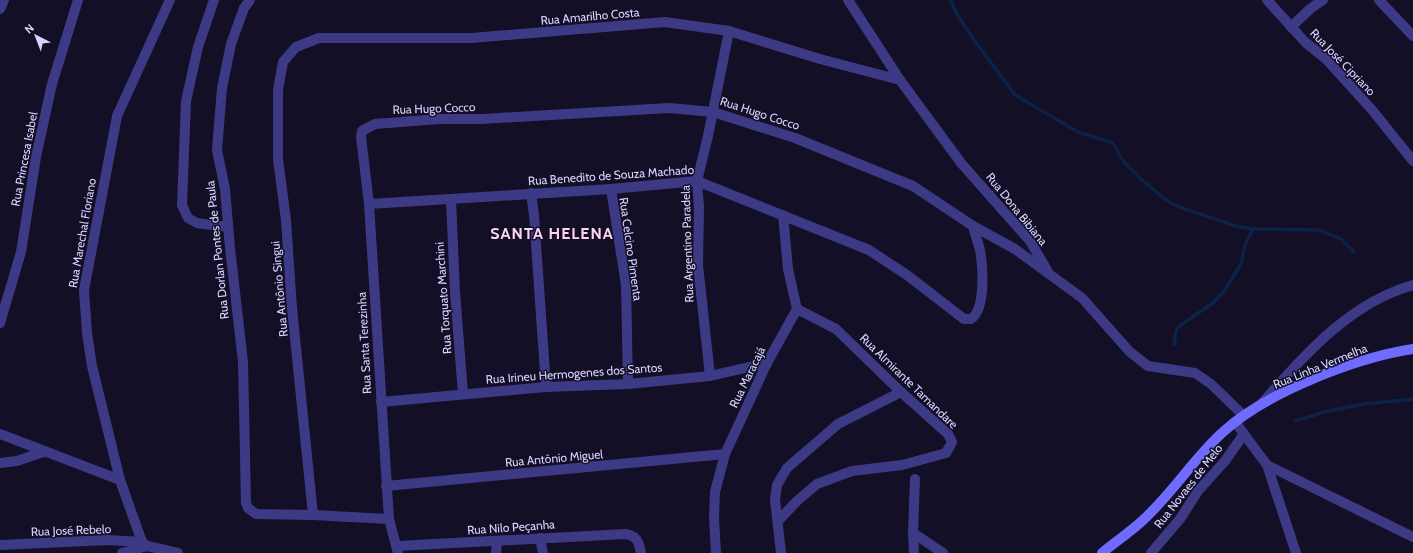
<svg xmlns="http://www.w3.org/2000/svg" width="1413" height="553" font-family="Cabin,sans-serif">
  <style>
    .lines { fill: none; stroke-linecap: round; stroke-linejoin: round }
    .stream { stroke: #0c2248; stroke-width: 3.5 }
    .street { stroke: #3d3a85; stroke-width: 10 }
    .secondary { stroke: #6f6bff; stroke-width: 10 }
    .labels { text-anchor: middle; dominant-baseline: central; stroke-width: 3; stroke-linejoin: round; paint-order: stroke }
    .street-label { font-size: 12px; fill: #d9d4ff; stroke: #130f26 }
    .district-label { font-size: 16px; font-weight: bold; letter-spacing: 1px; fill: #ffd6f0; stroke: #130f26 }
  </style>
  <rect width="100%" height="100%" fill="#130f26"/>
  <g class="lines">
    <!-- stream -->
    <g class="stream">
      <polyline points="951,0 956,13 977,44 1015,95 1078,132 1113,143 1123,161 1143,181 1166,200 1179,207 1239,227 1255,229 1320,230 1341,239 1354,252"/>
      <polyline points="1174,345 1176,331 1178,327 1213,303 1225,290 1241,264 1245,245 1253,229"/>
      <polyline points="1295,421 1328,411 1364,404 1413,399"/>
    </g>
    <!-- street -->
    <g class="street">
      <polyline points="170,0 117,116 84,290 87,333 92,366 120,480 142,542 147,546 178,553"/>
      <polyline points="214,0 198,47 186,101 182,205 188,218 197,223 228,227"/>
      <polyline points="250,0 244,8 231,44 222,88 217,150 225,189 230,248 243,362 246,503 248,508 256,514 313,515 389,519"/>
      <polyline points="848,0 900,80 961,163 1030,241 1047,270"/>
      <polyline points="1267,0 1305,42 1326,59 1373,111 1413,161"/>
      <polyline points="1379,0 1413,36"/>
      <polyline points="0,9 4,0"/>
      <polyline points="1291,27 1310,9 1323,0"/>
      <polyline points="611,189 626,285 628,384"/>
      <polyline points="531,193 534,215 546,387"/>
      <polyline points="451,200 455,292 463,394"/>
      <path d="M369,204L611,189L697,181L869,250L907,275L964,319H971C985,310 983,272 981,256C980,246 975,236 973,226"/>
      <polyline points="0,323 21,252 36,157 52,84 78,0"/>
      <polyline points="710,376 698,265 699,207 697,181 708,136 729,31"/>
      <polyline points="381,402 546,387 628,384 710,376 767,363"/>
      <path d="M1262,403C1305,355 1349,303 1413,285"/>
      <polyline points="1235,422 1267,465 1296,553"/>
      <polyline points="0,434 120,480"/>
      <polyline points="0,463 17,461 43,452"/>
      <polyline points="1267,465 1413,537"/>
      <polyline points="915,479 913,533 943,553"/>
      <polyline points="386,486 725,454"/>
      <polyline points="313,515 292,308 286,220 278,159 278,90 283,62 296,47 319,38 472,38 665,22 729,31 820,59 900,80"/>
      <polyline points="778,521 797,501 817,484 852,471 902,465 946,453 952,442 948,434 901,392 836,329 797,309"/>
      <polyline points="913,533 914,553"/>
      <polyline points="540,538 543,553"/>
      <polyline points="0,545 108,540 142,542"/>
      <path d="M397,546L626,534C637,536 639,542 641,553"/>
      <polyline points="122,553 147,546"/>
      <polyline points="398,553 389,519 369,204 361,137 362,131 375,124 439,119 482,119 669,108 713,112 795,138 913,186 973,226 1015,249 1082,298 1130,352 1148,366 1195,373 1211,384 1243,415"/>
      <polyline points="496,553 497,542"/>
      <polyline points="716,553 714,518 715,492 725,454 767,363 797,309 788,269 783,215"/>
      <polyline points="781,553 775,500 777,485 787,468 838,424 901,392"/>
      <polyline points="1151,553 1180,519 1198,491 1225,461 1244,434"/>
    </g>
    <!-- secondary -->
    <path class="secondary" d="M1102,553C1115,542 1129,533 1142,521C1172,494 1194,458 1223,432C1267,392 1355,358 1413,349"/>
  </g>
  <g class="labels">
    <!-- street labels -->
    <g class="street-label">
      <text transform="translate(590 16) rotate(-5)">Rua Amarilho Costa</text>
      <text transform="translate(1343 62) rotate(46)">Rua José Cipriano</text>
      <text transform="translate(434 108) rotate(-2)">Rua Hugo Cocco</text>
      <text transform="translate(760 113) rotate(18)">Rua Hugo Cocco</text>
      <text transform="translate(24 159) rotate(-79)">Rua Princesa Isabel</text>
      <text transform="translate(611 175) rotate(-4)">Rua Benedito de Souza Machado</text>
      <text transform="translate(1017 209) rotate(51)">Rua Dona Bibiana</text>
      <text transform="translate(82 233) rotate(-80)">Rua Marechal Floriano</text>
      <text transform="translate(687 244) rotate(-92)">Rua Argentino Paradela</text>
      <text transform="translate(631 249) rotate(82)">Rua Celcino Pimenta</text>
      <text transform="translate(217 250) rotate(-96)">Rua Dorlan Pontes de Paula</text>
      <text transform="translate(279 289) rotate(-95)">Rua Antônio Singui</text>
      <text transform="translate(443 298) rotate(-94)">Rua Torquato Marchini</text>
      <text transform="translate(364 343) rotate(-93)">Rua Santa Terezinha</text>
      <text transform="translate(1320 366) rotate(-22)">Rua Linha Vermelha</text>
      <text transform="translate(574 373) rotate(-4)">Rua Irineu Hermogenes dos Santos</text>
      <text transform="translate(747 377) rotate(-64)">Rua Maracajá</text>
      <text transform="translate(909 381) rotate(44)">Rua Almirante Tamandare</text>
      <text transform="translate(554 458) rotate(-5)">Rua Antônio Miguel</text>
      <text transform="translate(1188 486) rotate(-52)">Rua Novaes de Melo</text>
      <text transform="translate(511 527) rotate(-4)">Rua Nilo Peçanha</text>
      <text transform="translate(71 530) rotate(-2)">Rua José Rebelo</text>
    </g>
    <!-- district labels -->
    <g class="district-label">
      <text x="552" y="233">SANTA HELENA</text>
    </g>
  </g>
  <!-- north arrow -->
  <g transform="translate(36 36) rotate(318)" stroke="#130f26" stroke-width="3" paint-order="stroke">
  <path d="M0-3L7 15L0 10L-7 15Z" fill="#d9d4ff"/>
  <text y="-6" font-size="11" font-weight="bold" text-anchor="middle" fill="#d9d4ff">N</text>
  </g>
</svg>
